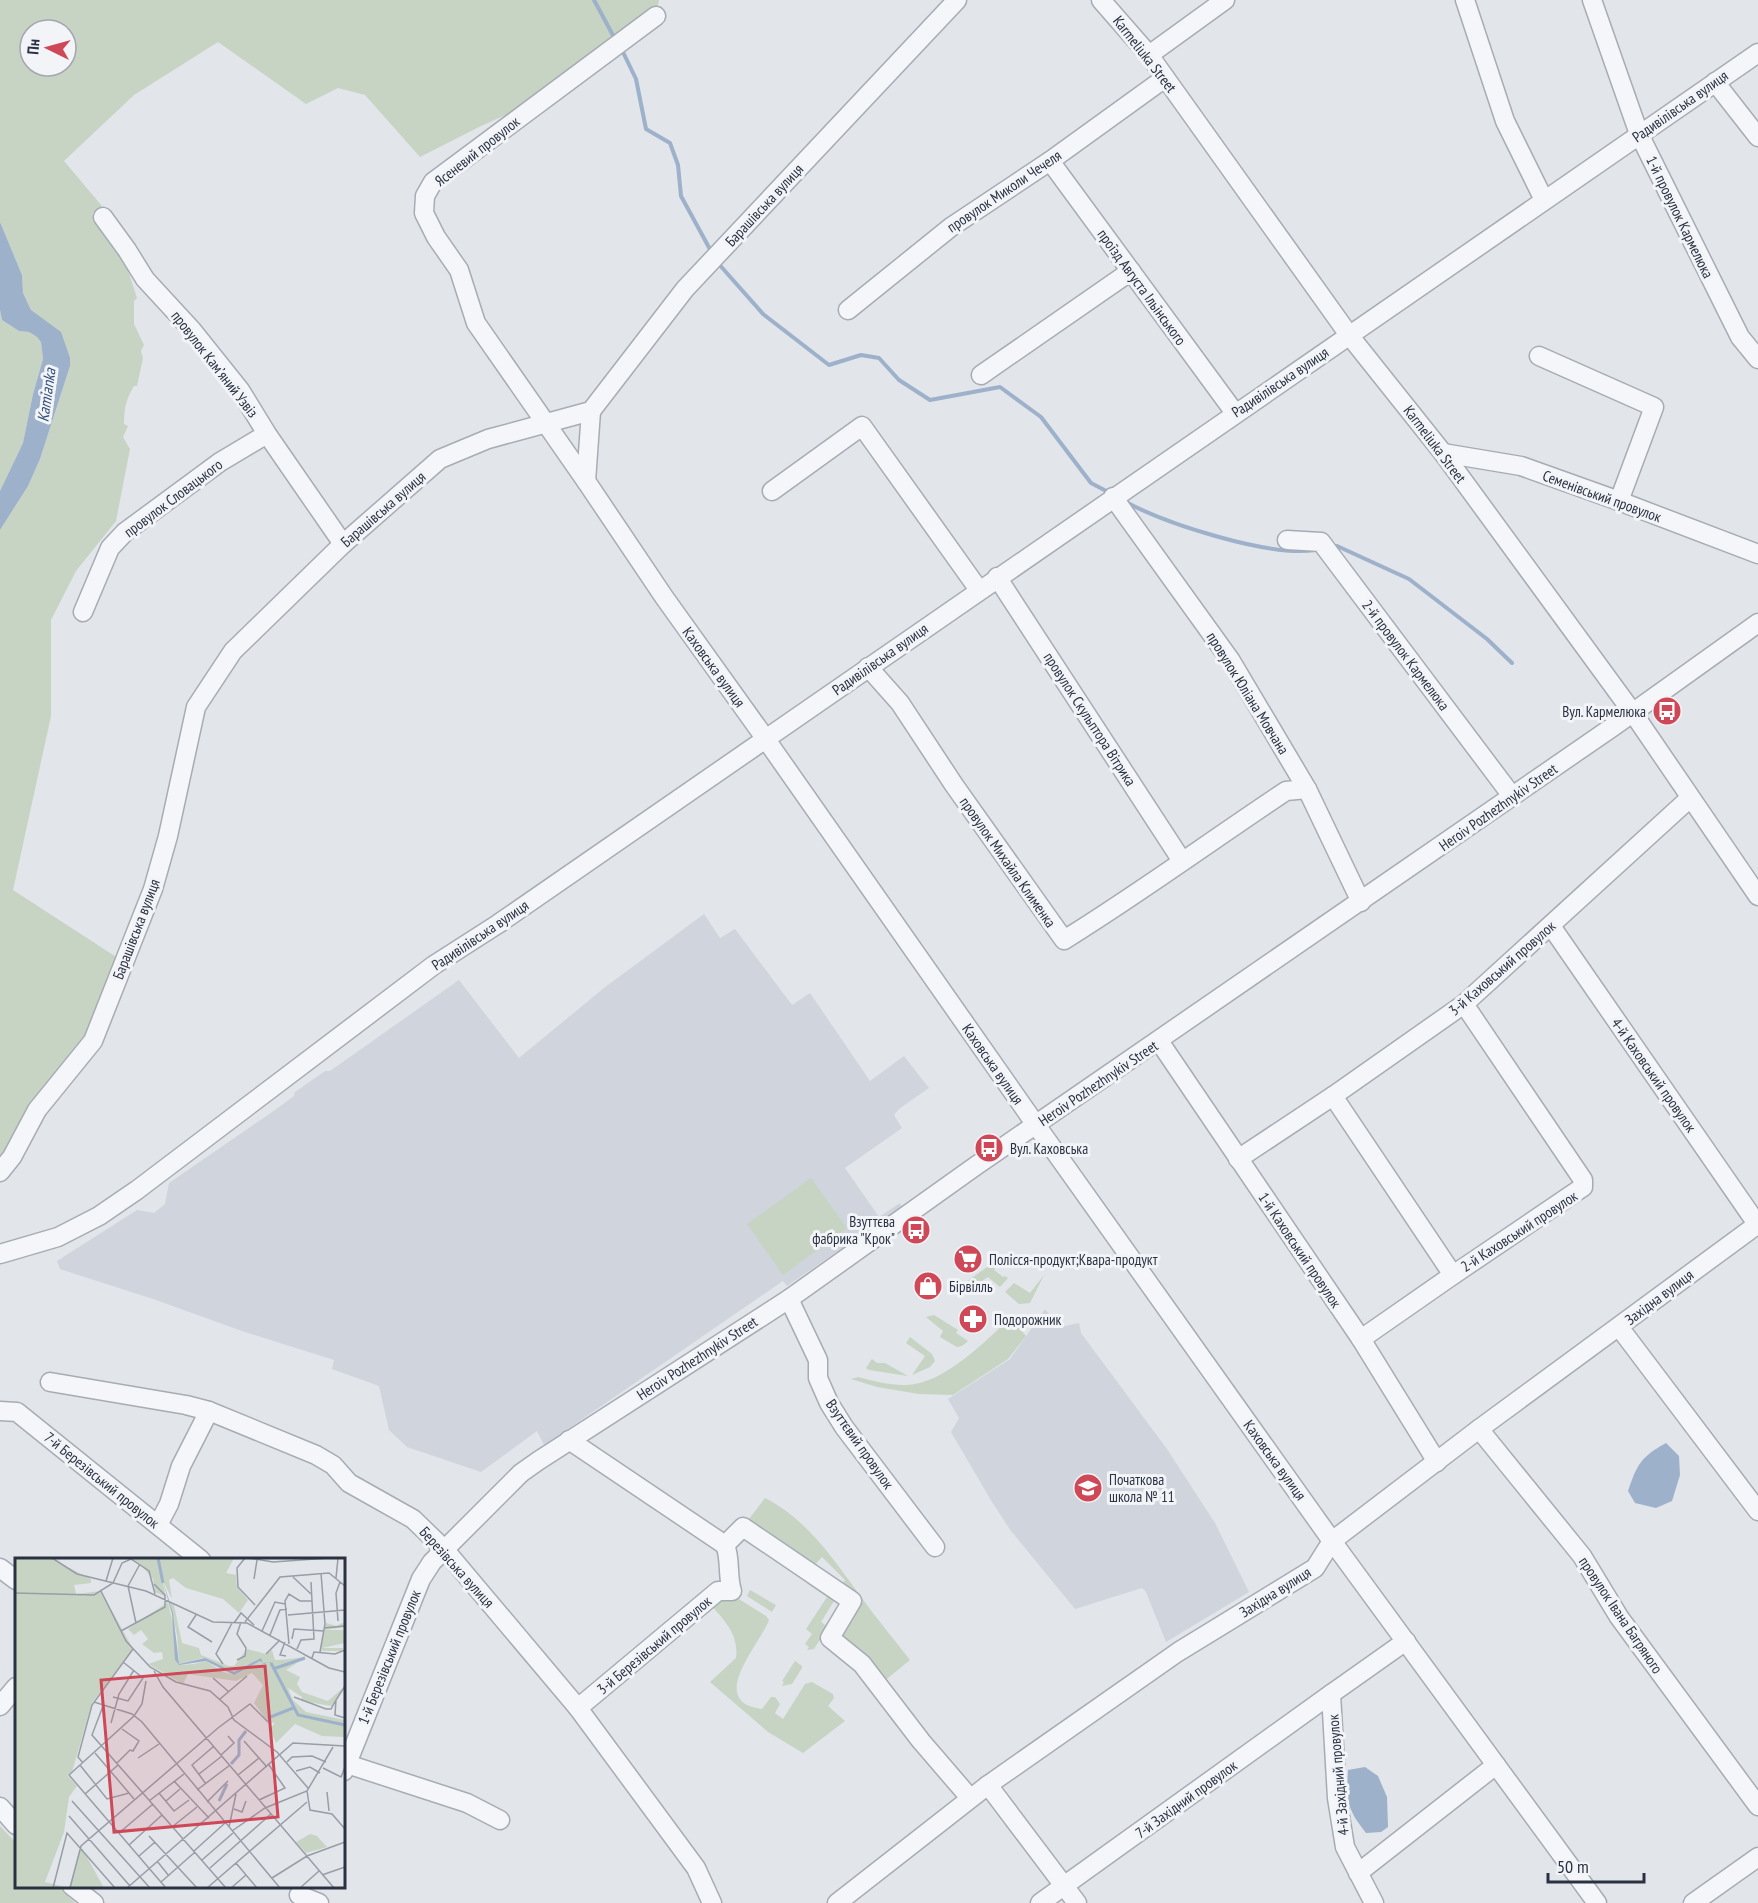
<svg xmlns="http://www.w3.org/2000/svg" width="1758" height="1903" font-family="'PT Sans Narrow',sans-serif">
  <style>
    .built { fill: #d0d4dc }
    .green { fill: #c7d4c3; fill-rule: evenodd }
    .water { fill: #9db1ca }
    .lines { fill: none; stroke-linecap: round; stroke-linejoin: round }
    .stream { stroke: #9db1ca; stroke-width: 4 }
    .minor-casing { stroke: #a7acb4; stroke-width: 21 }
    .minor { stroke: #f5f6f9; stroke-width: 18 }
    .labels { text-anchor: middle; dominant-baseline: central; stroke-width: 6; stroke-linejoin: round; paint-order: stroke }
    .street-label { font-size: 15px; fill: #2a3242; stroke: #f2f4f8 }
    .poi-label { font-size: 15px; fill: #2a3242; stroke: #f2f4f8; text-anchor: start }
    .water-label { font-size: 16px; font-style: italic; fill: #344f76; stroke: #f2f4f8 }
    .inset-river { fill: none; stroke: #9db1ca; stroke-width: 3 }
    .inset-road { fill: none; stroke: #989da7; stroke-width: 1.5 }
    .view { fill: #ce4857; fill-opacity: 0.15; stroke: #ce4857; stroke-width: 3 }
    .inset-edge { fill: none; stroke: #2a3242; stroke-width: 3 }
  </style>
  <rect width="100%" height="100%" fill="#e2e5ea"/>
  <!-- built -->
  <g class="built">
    <polygon points="704,914 720,938 735,929 792,1005 810,993 870,1081 904,1056 929,1088 899,1109 894,1115 902,1128 845,1168 879,1217 900,1203 902,1207 787,1286 783,1281 565,1431 564,1435 544,1445 537,1431 481,1472 407,1447 389,1430 379,1386 332,1369 334,1360 242,1331 156,1300 60,1269 57,1261 137,1210 154,1213 165,1204 169,1183 275,1110 294,1096 295,1092 325,1071 330,1071 459,980 519,1058 604,988"/>
    <polygon points="1045,1309 1060,1327 1079,1323 1081,1333 1167,1449 1215,1523 1249,1592 1166,1642 1146,1592 1142,1588 1075,1609 1011,1531 992,1502 951,1432 959,1418 948,1399 1010,1359"/>
  </g>
  <!-- green -->
  <g class="green">
    <path d="M0,0H659L656,16L548,96L481,126L420,157L365,95L338,88L306,104L218,42L134,95L64,161L102,206L92,214L124,258L137,298L134,301V324L144,345L141,351L143,358L137,386H134C126,399 124,409 124,424L128,426L123,437L130,449L116,521L76,571L51,620V716L13,890L124,962L93,1041L0,1172V530L28,486L40,459L70,366L69,358L65,347L31,310L23,293L22,275L0,222ZM30,30H66V66H30Z"/>
    <polygon points="0,310 2,320 19,331 29,332 37,337 41,342 43,359 33,394 23,443 0,491"/>
    <polygon points="811,1178 847,1228 783,1275 747,1224"/>
    <polygon points="993,1263 996,1266 994,1270 1003,1277 1005,1276 1008,1278 1000,1287 988,1277 970,1289 963,1284"/>
    <polygon points="1044,1275 1030,1303 1019,1304 1005,1292 1014,1283 1030,1293"/>
    <path d="M1014,1314L1024,1316L1020,1329L1026,1336L1008,1359L953,1395L919,1394L877,1387L851,1379L858,1377C873,1381 888,1385 904,1385C943,1386 988,1339 1014,1314Z"/>
    <polygon points="934,1315 958,1330 956,1333 968,1341 962,1346 957,1347 940,1337 943,1331 926,1317"/>
    <polygon points="910,1337 932,1354 935,1361 930,1367 912,1375 925,1356 906,1343"/>
    <polygon points="872,1359 877,1363 885,1363 908,1376 869,1370 866,1368"/>
    <path d="M765,1498C807,1519 834,1560 861,1597C877,1619 894,1639 910,1660L883,1682L839,1636L858,1600L840,1587L845,1580L822,1557L812,1568L746,1523Z"/>
    <polygon points="810,1581 836,1598 821,1622 828,1627 814,1649 807,1650 809,1647 805,1644 812,1634 806,1629 827,1597 808,1584"/>
    <polygon points="750,1590 776,1605 772,1612 747,1596"/>
    <path d="M734,1596L766,1616L769,1620C761,1643 705,1702 762,1709L771,1697H775L780,1704L775,1713L783,1719L805,1684L812,1682L833,1694L834,1698L828,1706L845,1721L803,1753L768,1732L710,1682L736,1658C739,1634 724,1620 709,1603Z"/>
    <polygon points="795,1661 802,1666 802,1668 792,1684 782,1686 784,1682 782,1681"/>
    <polygon points="0,1826 16,1843 16,1886 59,1887 75,1903 0,1903"/>
  </g>
  <!-- water -->
  <g class="water">
    <polygon points="0,222 22,275 23,293 31,310 61,332 70,358 70,366 40,459 28,486 0,530 0,491 23,443 33,394 43,359 41,342 37,337 29,332 19,331 2,320 0,310"/>
    <path d="M1666,1443L1679,1456L1680,1475L1672,1501L1656,1508L1635,1503L1628,1491C1637,1464 1641,1457 1666,1443Z"/>
    <path d="M1365,1767L1378,1776L1387,1797L1388,1827L1381,1832L1366,1833C1347,1809 1346,1801 1348,1770Z"/>
  </g>
  <g class="lines">
    <!-- stream -->
    <g class="stream">
      <polyline points="594,0 615,39"/>
      <polyline points="621,48 636,79 646,129 670,143 678,165 681,196 712,253"/>
      <polyline points="717,262 763,314 829,365 861,355 879,358 899,380 930,400 1000,387 1041,417 1091,483 1110,493"/>
      <path d="M1124,501C1166,524 1269,557 1315,550"/>
      <polyline points="1331,547 1337,546 1409,579 1487,639 1512,663"/>
    </g>
    <!-- minor casing -->
    <g class="minor-casing">
      <g id="minor">
        <polyline points="1101,0 1149,55 1349,335 1443,453 1633,713 1758,896"/>
        <polyline points="1465,0 1505,121 1544,200"/>
        <polyline points="1592,0 1639,134 1740,337 1758,359"/>
        <polyline points="656,16 433,182 425,196 424,213 436,237 459,270 476,323 586,481 664,597 765,738 1036,1125 1332,1541 1597,1903"/>
        <polyline points="1149,55 1225,0"/>
        <polyline points="1715,82 1758,137"/>
        <polyline points="1050,161 1235,413"/>
        <polyline points="103,217 127,250 145,279 192,330 240,390 267,434 343,544"/>
        <polyline points="848,310 951,227 1050,161 1165,78"/>
        <polyline points="1539,356 1654,407 1619,501"/>
        <polyline points="981,375 1131,271"/>
        <polyline points="1443,453 1521,466 1619,501 1758,554"/>
        <polyline points="586,481 591,411"/>
        <polyline points="772,491 862,426 979,590"/>
        <polyline points="1113,497 1231,661 1307,789 1361,902"/>
        <polyline points="1287,540 1321,542 1512,796"/>
        <polyline points="997,577 1182,861"/>
        <polyline points="83,612 110,548 125,532 220,462 267,434"/>
        <path d="M868,667L900,703L954,785L1064,940C1140,893 1212,840 1286,791L1307,789"/>
        <polyline points="1551,926 1757,1224"/>
        <polyline points="1159,1041 1361,1339 1437,1462"/>
        <polyline points="1333,1096 1453,1275"/>
        <polyline points="1238,1159 1333,1096 1464,1004 1690,798"/>
        <polyline points="0,1172 12,1157 37,1110 93,1041 153,889 168,836 196,707 233,651 343,544 440,459 488,439 591,411 685,289 957,0"/>
        <polyline points="0,1254 58,1237 99,1216 137,1190 434,965 498,924 1758,53"/>
        <polyline points="789,1299 818,1360 818,1378 829,1403 844,1427 935,1547"/>
        <polyline points="1619,1327 1758,1511"/>
        <polyline points="1361,1339 1453,1275 1583,1187 1583,1180 1464,1004"/>
        <polyline points="50,1382 186,1405 209,1411 316,1455 333,1465 349,1483 413,1519 445,1550 578,1708 696,1868 712,1903"/>
        <polyline points="0,1411 17,1412 201,1560"/>
        <polyline points="1479,1429 1582,1556 1619,1617 1758,1806"/>
        <polyline points="569,1440 725,1545"/>
        <polyline points="158,1525 169,1504 181,1466 209,1411"/>
        <polyline points="0,1568 16,1580"/>
        <polyline points="0,1706 16,1687"/>
        <path d="M578,1708L718,1591H732C727,1576 731,1559 725,1545L743,1527L852,1601L830,1638L862,1664L921,1741L970,1798"/>
        <polyline points="344,1763 467,1803 500,1820"/>
        <polyline points="344,1771 421,1579 432,1562 521,1473 538,1461 789,1299 977,1165 1614,726 1758,623"/>
        <polyline points="988,1785 1077,1903"/>
        <polyline points="0,1807 16,1825"/>
        <polyline points="1358,1873 1496,1765"/>
        <polyline points="72,1886 94,1903"/>
        <polyline points="299,1895 319,1903"/>
        <polyline points="837,1903 988,1785 1178,1652 1315,1568 1332,1541 1479,1429 1758,1224"/>
        <polyline points="1040,1903 1331,1694"/>
        <polyline points="1374,1903 1345,1847 1337,1798 1331,1694 1406,1641"/>
        <polyline points="1693,1903 1758,1857"/>
      </g>
    </g>
    <!-- minor -->
    <use href="#minor" class="minor"/>
  </g>
  <!-- icons -->
  <defs>
    <g id="bus-disc" transform="scale(1.5)"><circle r="9.5" fill="#ce4857" stroke="#f2f4f8"/><path d="M-5-6H5V4H4V6H2V4H-2V6H-4V4H-5ZM-3.5-4V0h7V-4ZM-3.5 1.2v1.5H-2V1.2ZM2 1.2v1.5H3.5V1.2Z" fill="#fff"/></g>
    <g id="supermarket-disc" transform="scale(1.5)"><circle r="9.5" fill="#ce4857" stroke="#f2f4f8"/><path d="M-6-5.5h2.5l.6 2H6L4.5 2H-2.5L-4.4-4H-6ZM-1.5 3.2a1.3 1.3 0 1 0 .1 0ZM3 3.2a1.3 1.3 0 1 0 .1 0Z" fill="#fff"/></g>
    <g id="shop-disc" transform="scale(1.5)"><circle r="9.5" fill="#ce4857" stroke="#f2f4f8"/><path d="M-5-2.5h2.3a2.7 3.5 0 0 1 5.4 0H5L5.5 6h-11ZM-1.5-2.5h3a1.5 2.3 0 0 0-3 0Z" fill="#fff"/></g>
    <g id="pharmacy-disc" transform="scale(1.5)"><circle r="9.5" fill="#ce4857" stroke="#f2f4f8"/><path d="M-2-6h4v4h4v4h-4v4h-4v-4h-4v-4h4Z" fill="#fff"/></g>
    <g id="school-disc" transform="scale(1.5)"><circle r="9.5" fill="#ce4857" stroke="#f2f4f8"/><path d="M0-5L7-2L0 1L-7-2ZM-4 1L0 2.5L4 1V4Q0 6-4 4Z" fill="#fff"/></g>
  </defs>
  <g fill-rule="evenodd">
    <use href="#bus-disc" x="1667" y="711"/>
    <use href="#bus-disc" x="989" y="1148"/>
    <use href="#bus-disc" x="916" y="1230"/>
    <use href="#supermarket-disc" x="968" y="1259"/>
    <use href="#shop-disc" x="928" y="1286"/>
    <use href="#pharmacy-disc" x="973" y="1319"/>
    <use href="#school-disc" x="1088" y="1488"/>
  </g>
  <g class="labels">
    <!-- street labels -->
    <g class="street-label">
      <text transform="translate(1145 54) rotate(52)">Karmeliuka Street</text>
      <text transform="translate(1680 106) rotate(-35)">Радивілівська вулиця</text>
      <text transform="translate(477 151) rotate(-38)">Ясеневий провулок</text>
      <text transform="translate(1004 191) rotate(-34)">провулок Миколи Чечеля</text>
      <text transform="translate(764 205) rotate(-47)">Барашівська вулиця</text>
      <text transform="translate(1680 217) rotate(64)">1-й провулок Кармелюка</text>
      <text transform="translate(1142 287) rotate(54)">проїзд Августа Ільїнського</text>
      <text transform="translate(215 364) rotate(52)">провулок Камʼяний Узвіз</text>
      <text transform="translate(1280 382) rotate(-34)">Радивілівська вулиця</text>
      <text transform="translate(1435 444) rotate(53)">Karmeliuka Street</text>
      <text transform="translate(1602 496) rotate(20)">Семенівський провулок</text>
      <text transform="translate(173 498) rotate(-37)">провулок Словацького</text>
      <text transform="translate(383 509) rotate(-41)">Барашівська вулиця</text>
      <text transform="translate(1406 655) rotate(53)">2-й провулок Кармелюка</text>
      <text transform="translate(880 659) rotate(-35)">Радивілівська вулиця</text>
      <text transform="translate(714 667) rotate(54)">Каховська вулиця</text>
      <text transform="translate(1248 693) rotate(58)">провулок Юліана Мовчана</text>
      <text transform="translate(1090 719) rotate(57)">провулок Скульптора Вітрика</text>
      <text transform="translate(1498 807) rotate(-35)">Heroiv Pozhezhnykiv Street</text>
      <text transform="translate(1008 862) rotate(55)">провулок Михайла Клименка</text>
      <text transform="translate(136 929) rotate(-69)">Барашівська вулиця</text>
      <text transform="translate(480 935) rotate(-34)">Радивілівська вулиця</text>
      <text transform="translate(1502 968) rotate(-41)">3-й Каховський провулок</text>
      <text transform="translate(993 1064) rotate(55)">Каховська вулиця</text>
      <text transform="translate(1654 1075) rotate(55)">4-й Каховський провулок</text>
      <text transform="translate(1098 1083) rotate(-34)">Heroiv Pozhezhnykiv Street</text>
      <text transform="translate(1519 1231) rotate(-33)">2-й Каховський провулок</text>
      <text transform="translate(1300 1250) rotate(56)">1-й Каховський провулок</text>
      <text transform="translate(1659 1297) rotate(-37)">Західна вулиця</text>
      <text transform="translate(697 1358) rotate(-33)">Heroiv Pozhezhnykiv Street</text>
      <text transform="translate(860 1444) rotate(55)">Взуттєвий провулок</text>
      <text transform="translate(1275 1460) rotate(54)">Каховська вулиця</text>
      <text transform="translate(102 1480) rotate(39)">7-й Березівський провулок</text>
      <text transform="translate(457 1567) rotate(48)">Березівська вулиця</text>
      <text transform="translate(1275 1592) rotate(-32)">Західна вулиця</text>
      <text transform="translate(1621 1615) rotate(56)">провулок Івана Багряного</text>
      <text transform="translate(654 1645) rotate(-40)">3-й Березівський провулок</text>
      <text transform="translate(389 1657) rotate(-68)">1-й Березівський провулок</text>
      <text transform="translate(1338 1775) rotate(-95)">4-й Західний провулок</text>
      <text transform="translate(1186 1799) rotate(-36)">7-й Західний провулок</text>
    </g>
    <!-- poi labels -->
    <g class="poi-label">
      <text x="1646" y="711" text-anchor="end">Вул. Кармелюка</text>
      <text x="1010" y="1148">Вул. Каховська</text>
      <text x="895" y="1221" text-anchor="end">Взуттєва<tspan x="895" dy="17">фабрика "Крок"</tspan></text>
      <text x="989" y="1259">Полісся-продукт;Квара-продукт</text>
      <text x="949" y="1286">Бірвілль</text>
      <text x="994" y="1319">Подорожник</text>
      <text x="1109" y="1479">Початкова<tspan x="1109" dy="17">школа № 11</tspan></text>
    </g>
    <!-- water labels -->
    <g class="water-label">
      <text transform="translate(46 395) rotate(-82)">Kamianka</text>
    </g>
  </g>
  <!-- overview -->
  <g transform="translate(15 1558)">
    <rect width="330" height="330" fill="#e2e5ea"/>
    <path d="M0,0H35L76,21V25L59,27L61,36L86,33L118,91L77,145L57,214L52,217L62,228L54,239L49,274L30,324L53,330H0ZM111,0H219L211,15L221,17L222,29L233,42L224,55L208,41L171,30L158,20L154,22L157,41L147,21L151,39L140,34L138,21L125,6ZM153,44L160,76V102L164,107L179,106L191,103L208,114L219,117L245,103L247,105L254,104L258,108L256,104L248,105L246,100L219,114L187,100L164,106L162,77L155,44L159,47L167,85L184,90L186,97L214,108H219L232,91L251,96L257,92L260,102H265L291,99L271,112L285,119L282,126L287,134L313,143L329,129L317,148L286,143L287,139L273,130L278,142L291,154L330,162V179L307,178L280,166L261,185L255,171L260,165L253,164L239,145L248,127L237,115L221,123L173,116L168,126L133,106L148,101L147,94L139,95L127,86L133,81L126,72L119,77L113,71ZM330,64V69L310,72H330V85L307,90H328L327,93H307L306,90L311,65L321,68ZM295,276L302,278L312,289L291,295L281,284ZM66,288L89,330H54Z" fill="#c7d4c3"/>
    <path d="M147,20L158,55L164,106L190,100L219,114L246,100L248,105L256,104L258,108L254,104L249,106L245,103L219,117L191,103L164,107L160,102L157,56Z" fill="#9db1ca"/>
    <path class="inset-river" d="M143,0L148,25M256,105L283,157L330,167M258,111L290,100M253,160L278,150M216,206L224,197V182L231,173M204,243L212,226"/>
    <path class="inset-road" d="M37,0L62,16L131,33L198,64L232,65L314,110L330,114M230,0L222,10L223,29L240,47M234,0L258,4L314,0M278,19L296,36M321,20L323,0M239,21L242,2M91,23L98,0M86,33L111,83L135,109L161,124L195,133L213,149L219,162L262,194L293,230M0,35L79,37L98,25L107,5L116,1L134,13L140,36M181,57L173,69L197,84M273,57L330,52M323,63L321,35L325,24M230,64L265,19L314,15L330,28M121,65L113,28L125,6M219,65L226,55L239,67M309,70L330,68M106,73L150,49V37L139,26M247,73L260,44L270,46M255,77L265,52L272,51M277,81L279,71L309,73M270,84L265,97L271,98M274,86L270,43L274,36L285,43H297M282,91L286,82L299,81L296,24M305,94L310,66L306,15M251,96L265,82M297,100L299,94L320,96L330,92M222,102L230,98L231,90L222,76L226,64M208,106L201,96L217,65M139,113L148,129L319,330M198,120L214,134M131,123L127,146L119,158L54,217L151,330M330,128L321,142L320,157L330,160M98,139L113,143L128,120L108,104M279,139L311,151H316L321,142M205,141L232,118M79,144L117,156L127,164L265,330M88,148L77,177L211,330M96,165L104,136L119,112M229,183L252,209M80,195L114,235M206,197L219,185L213,178M123,200L144,186M272,204L277,199L297,198L311,204M68,205L63,199L77,147L118,91M102,205L115,192L118,193L124,183L107,171M65,207L92,241L114,235L119,241M308,210L326,219L330,209M281,213L295,209L305,215M184,216L207,198M223,217L244,200M159,223L194,260M191,226L177,207L199,188M182,232L215,207M292,233L295,252L317,256L330,271M312,234L314,253M144,235L159,253L174,242M70,236L103,207M244,242L270,230L254,207M57,243L135,330M134,243L169,216M151,243L165,231M192,244L213,223M219,251L227,254L231,243M54,258L115,328M157,269L182,249M214,269L221,236M217,273L250,250L292,233L318,189M104,275L138,246M134,278L182,330M114,287L147,257M179,293L210,265M124,298L140,284M187,302L218,275M142,303L154,318M221,305L242,330M195,310L256,256M307,317L330,309M257,320L292,298L330,284M146,324L180,294M38,330L52,275L100,330M55,330L66,288L203,170L235,146L253,164M112,330L278,185L330,188M192,330L292,244M216,330L231,317M285,330L304,313"/>
    <path class="view" d="M250,108L263,259L99,274L86,122Z"/>
    <rect width="330" height="330" class="inset-edge"/>
  </g>
  <!-- north arrow -->
  <g transform="translate(48 48) rotate(275)"><circle r="28" fill="#f2f4f8" stroke="#a2a6af" stroke-width="1.5"/>
  <path d="M0-4.5L10 22L0 15L-10 22Z" fill="#ce4857"/>
  <text y="-9" font-size="16" font-weight="bold" text-anchor="middle" fill="#2a3242">Пн</text>
  </g>
  <!-- scale -->
  <path d="M1548 1873v9h96v-9" fill="none" stroke="#2a3242" stroke-width="3"/>
  <text x="1557" y="1873" font-size="18" fill="#2a3242" stroke="#f2f4f8" stroke-width="4.5" paint-order="stroke">50 m</text>
</svg>
